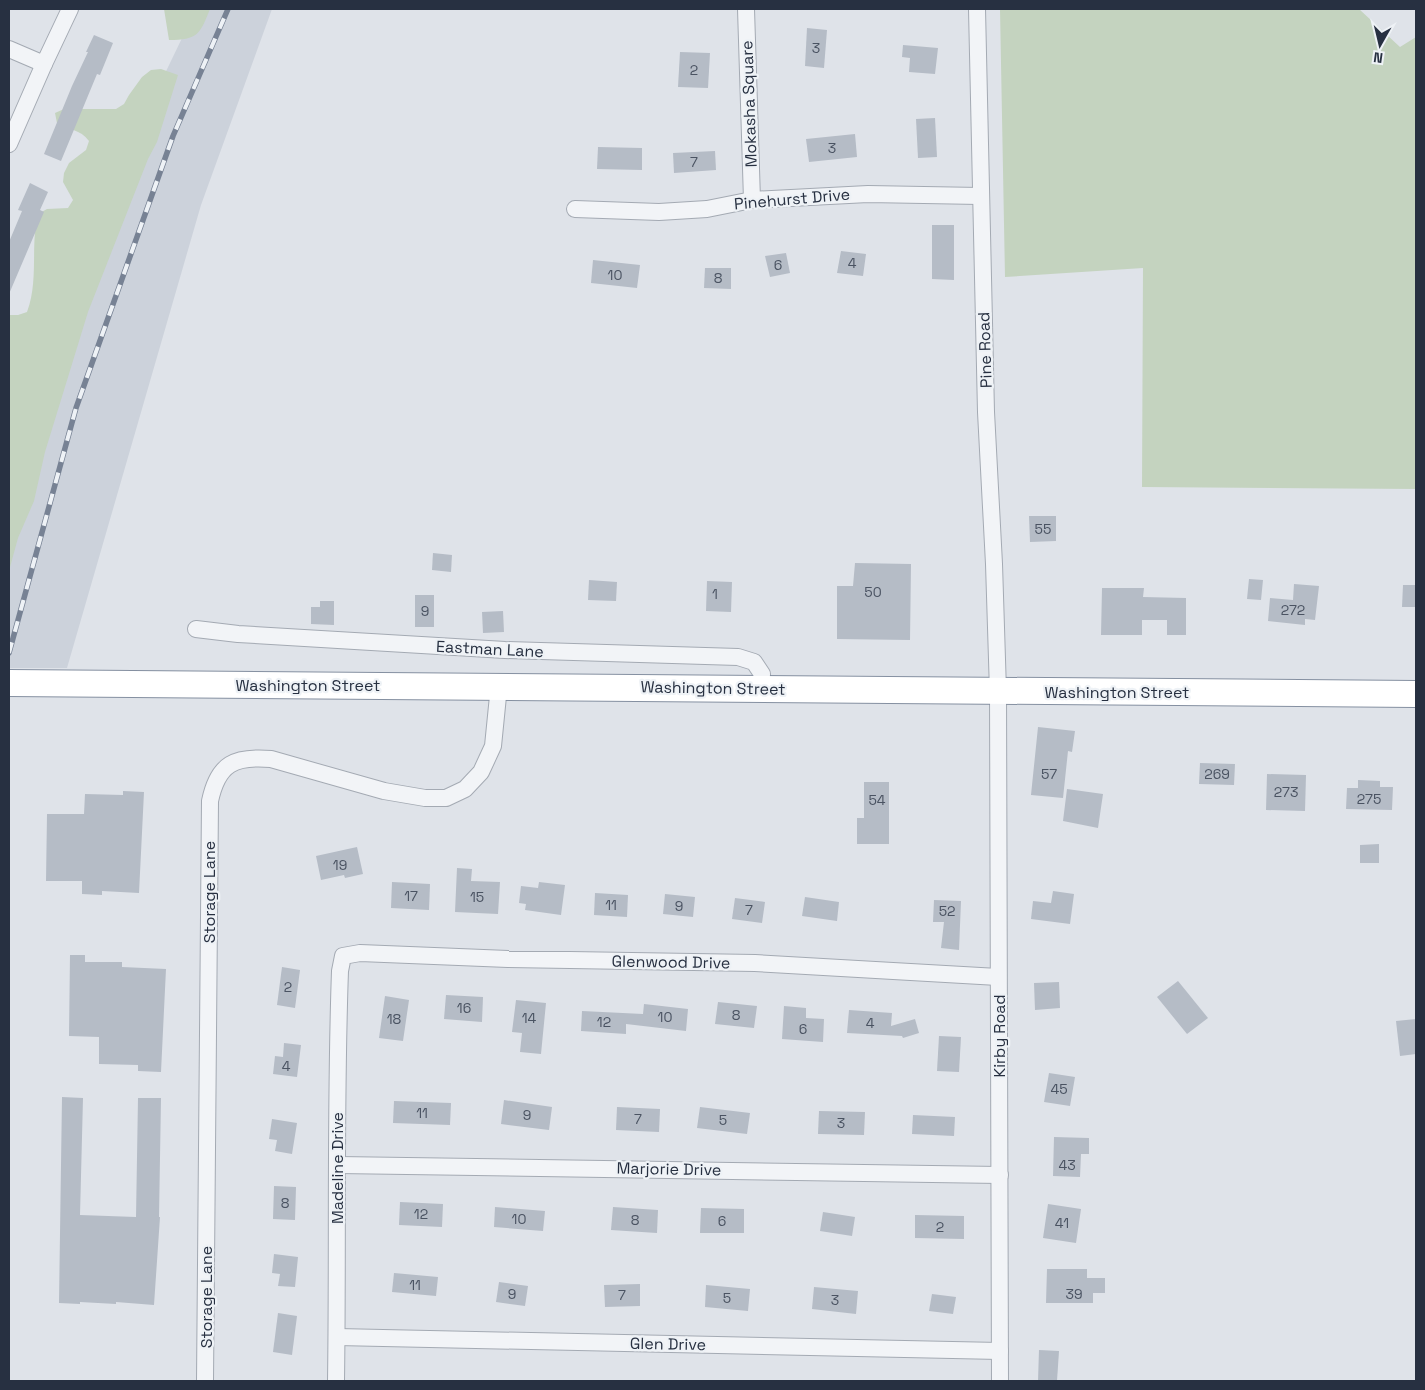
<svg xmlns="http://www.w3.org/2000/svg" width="1425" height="1390" font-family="'Space Grotesk',sans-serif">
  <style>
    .built { fill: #ccd2db }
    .green { fill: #c4d3bf }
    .building { fill: #b5bcc6 }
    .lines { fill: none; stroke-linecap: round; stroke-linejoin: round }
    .minor-casing { stroke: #a4aab3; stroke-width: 18 }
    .trunk-casing { stroke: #8590a1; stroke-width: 28 }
    .minor { stroke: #f2f4f7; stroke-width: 16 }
    .trunk { stroke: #fff; stroke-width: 26 }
    .rail-casing { stroke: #778294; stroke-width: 5.5 }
    .rail { stroke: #eef2f6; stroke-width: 4; stroke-dasharray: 11; stroke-linecap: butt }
    .labels { text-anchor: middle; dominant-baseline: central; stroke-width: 4.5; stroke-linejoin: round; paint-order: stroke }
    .number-label { font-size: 14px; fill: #4a5362 }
    .street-label { font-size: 16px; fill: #273041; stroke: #eef2f6 }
  </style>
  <rect width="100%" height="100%" fill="#dfe3e9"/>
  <!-- built -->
  <polygon class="built" points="196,9 272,9 201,205 67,668 9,668 9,518 80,250"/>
  <!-- green -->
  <g class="green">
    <path d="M164,9H210C200,34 198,40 169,40Z"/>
    <polygon points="1000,9 1359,9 1400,47 1416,37 1416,489 1142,487 1143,268 1005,277"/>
    <path d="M161,69L178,75L157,142L148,159L88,312L45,452L34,501L18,538L9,571V315H18L27,312C39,280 30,246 38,214L47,209L68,208L73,200L63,182L64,173L69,163L86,150L89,141C80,129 69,130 57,123L55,113L64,109H116L124,104L129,95L142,77L151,70Z"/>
  </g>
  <!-- building -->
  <g class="building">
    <polygon points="807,28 827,30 824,68 805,66"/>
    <polygon points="94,35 113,43 100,75 97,74 61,161 44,154 72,86 88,52 86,52"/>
    <polygon points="903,45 938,48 935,74 909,72 910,58 902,57"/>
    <polygon points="680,52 710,53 708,88 678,87"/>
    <polygon points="935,118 937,157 918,158 916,119"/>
    <polygon points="855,134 857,157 809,162 806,139"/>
    <polygon points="598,147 642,148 642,170 597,169"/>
    <polygon points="715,151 716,170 674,173 673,153"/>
    <polygon points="30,183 48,192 40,210 44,212 9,294 9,242 22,211 18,210"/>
    <polygon points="932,225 954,225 954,280 932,279"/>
    <polygon points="841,251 866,254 863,276 837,273"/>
    <polygon points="786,253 790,273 770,277 765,256"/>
    <polygon points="593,260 640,265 637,288 591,283"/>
    <polygon points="705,268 731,268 731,289 704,288"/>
    <polygon points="1029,516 1056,516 1056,541 1030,542"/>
    <polygon points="433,553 452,555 451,572 432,570"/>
    <polygon points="855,563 911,564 910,640 837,639 837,586 853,586"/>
    <polygon points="1249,579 1263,580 1261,600 1247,599"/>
    <polygon points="589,580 617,582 616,601 588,600"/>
    <polygon points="707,581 732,582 731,612 706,611"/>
    <polygon points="1294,584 1319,586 1315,620 1305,619 1305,625 1268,621 1270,598 1293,600"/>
    <polygon points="1403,585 1416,585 1416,607 1402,607"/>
    <polygon points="1102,588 1144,588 1143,597 1186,598 1186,635 1167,635 1167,620 1142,620 1142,635 1101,635"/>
    <rect x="415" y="595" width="19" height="32"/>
    <polygon points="320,601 334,601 334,625 311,624 311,607 320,607"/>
    <polygon points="503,611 504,632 483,633 482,612"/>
    <polygon points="1038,727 1075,731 1072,752 1068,751 1063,798 1031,795"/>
    <polygon points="1200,763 1235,764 1234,785 1199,784"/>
    <polygon points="1267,774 1306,775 1305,811 1266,810"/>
    <polygon points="1358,780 1380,781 1380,787 1393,787 1392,810 1346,809 1347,788 1358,788"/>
    <polygon points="864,782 889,782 889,844 857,844 857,818 864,818"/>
    <polygon points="1067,789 1103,794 1098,828 1063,821"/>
    <polygon points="123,791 144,792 139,893 102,891 102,895 82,894 82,881 46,881 47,814 84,814 85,794 123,795"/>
    <polygon points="1379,844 1379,863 1360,863 1360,845"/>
    <polygon points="357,847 363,874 345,878 344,875 321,880 316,856"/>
    <polygon points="457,868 472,869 471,881 500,882 498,914 455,912"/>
    <polygon points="392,882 430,884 429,910 391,908"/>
    <polygon points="539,882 565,885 561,915 525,910 526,904 519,903 521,886 538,888"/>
    <polygon points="1053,891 1074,894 1070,924 1031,919 1033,901 1051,903"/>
    <polygon points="595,893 628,895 627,917 594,915"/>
    <polygon points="665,894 695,897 693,917 663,914"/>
    <polygon points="805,897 839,902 837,921 802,916"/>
    <polygon points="735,898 765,902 762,923 732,919"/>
    <polygon points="934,900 961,901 959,950 941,948 944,922 933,922"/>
    <polygon points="70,955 85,955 85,962 122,962 122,967 166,969 161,1072 138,1071 138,1065 99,1064 99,1037 69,1036"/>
    <polygon points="282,967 300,970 295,1008 277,1005"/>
    <polygon points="1178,981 1208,1018 1187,1034 1157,997"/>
    <polygon points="1059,982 1060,1008 1035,1010 1034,983"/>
    <polygon points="446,995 483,997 482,1022 444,1019"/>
    <polygon points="385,996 409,1000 403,1041 379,1038"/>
    <polygon points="516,1000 546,1003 541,1054 520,1052 522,1033 512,1032"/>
    <polygon points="718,1002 757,1006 754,1028 715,1024"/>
    <polygon points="644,1004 688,1009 686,1031 626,1024 626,1034 581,1031 582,1011 643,1014"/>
    <polygon points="784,1006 806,1008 806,1018 824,1019 823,1042 782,1039"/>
    <polygon points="849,1010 892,1013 891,1026 915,1019 919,1033 903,1038 902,1036 847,1033"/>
    <polygon points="1416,1019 1416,1054 1400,1056 1396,1021"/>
    <polygon points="939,1036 961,1037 959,1072 937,1071"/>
    <polygon points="284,1043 301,1045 297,1077 273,1074 275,1056 283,1057"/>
    <polygon points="1049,1073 1075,1077 1070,1106 1044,1102"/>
    <polygon points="62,1097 83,1098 80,1215 136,1217 138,1098 161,1098 159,1217 160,1217 154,1305 116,1302 116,1304 80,1302 80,1304 59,1303"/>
    <polygon points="504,1100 552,1107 549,1130 501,1124"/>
    <polygon points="394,1101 451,1103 450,1125 393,1123"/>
    <polygon points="617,1107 660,1109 659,1132 616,1130"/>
    <polygon points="700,1107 750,1113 747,1134 697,1128"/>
    <polygon points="819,1111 865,1112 864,1135 818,1134"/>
    <polygon points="913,1115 955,1117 954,1136 912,1134"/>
    <polygon points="272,1119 297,1123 292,1154 275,1151 277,1140 269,1139"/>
    <polygon points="1054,1137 1089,1138 1089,1154 1081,1154 1080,1177 1053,1176"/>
    <polygon points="274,1186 296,1187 295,1220 273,1219"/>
    <polygon points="400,1202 443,1204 442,1227 399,1225"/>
    <polygon points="1048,1204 1081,1209 1076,1243 1043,1238"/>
    <polygon points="495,1207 545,1211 543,1231 494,1227"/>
    <polygon points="613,1207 658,1210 657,1233 611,1230"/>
    <polygon points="701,1208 744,1209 744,1233 700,1233"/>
    <polygon points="823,1212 855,1217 852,1236 820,1231"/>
    <polygon points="915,1215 964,1216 964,1239 915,1238"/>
    <polygon points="274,1254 298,1257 295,1287 278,1286 280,1274 272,1273"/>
    <polygon points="1047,1269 1087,1269 1087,1278 1105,1278 1105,1293 1093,1293 1093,1303 1046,1303"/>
    <polygon points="394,1273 438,1277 436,1296 392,1292"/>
    <polygon points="499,1282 528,1286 525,1306 496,1302"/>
    <polygon points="640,1284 640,1306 605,1307 604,1285"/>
    <polygon points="706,1285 750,1289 748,1311 705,1307"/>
    <polygon points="814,1287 858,1291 856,1314 812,1309"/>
    <polygon points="932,1294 956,1297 953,1314 929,1311"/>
    <polygon points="278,1313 297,1316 292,1355 273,1352"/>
    <polygon points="1039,1350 1059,1351 1057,1381 1038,1381"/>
  </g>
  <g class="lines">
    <!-- minor casing -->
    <g class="minor-casing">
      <g id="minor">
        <polyline points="746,9 752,200"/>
        <polyline points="977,9 986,412 994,564 998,691 1000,1381"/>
        <polyline points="9,49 44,64"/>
        <polyline points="9,144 44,64 70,9"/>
        <polyline points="575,209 659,212 707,209 752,200 868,194 980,196"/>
        <polyline points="196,629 238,634 505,650 738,657 754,662 762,674 761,689"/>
        <polyline points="338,1165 1000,1175"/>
        <polyline points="337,1337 1000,1351"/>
        <path d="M205,1381L210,801C218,763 235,756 271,759L384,791L425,798H446L465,789L481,772L493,746L499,686"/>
        <path d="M336,1381C338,1244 335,1108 340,971L343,956L360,953L508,959L755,963L998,977"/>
      </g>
    </g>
    <!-- trunk casing -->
    <g class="trunk-casing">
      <polyline id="trunk" points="9,683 1416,694"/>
    </g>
    <!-- minor -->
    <use href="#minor" class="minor"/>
    <!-- trunk -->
    <use href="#trunk" class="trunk"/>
    <!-- rail casing -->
    <g class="rail-casing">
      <polyline id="rail" points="9,653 76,408 173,136 228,9"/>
    </g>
    <!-- rail -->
    <use href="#rail" class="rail"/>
  </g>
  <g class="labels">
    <!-- number labels -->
    <g class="number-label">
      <text x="816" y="48">3</text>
      <text x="694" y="70">2</text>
      <text x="832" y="148">3</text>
      <text x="694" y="162">7</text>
      <text x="852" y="263">4</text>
      <text x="778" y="265">6</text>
      <text x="615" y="275">10</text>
      <text x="718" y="278">8</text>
      <text x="1043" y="529">55</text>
      <text x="873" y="592">50</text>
      <text x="715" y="594">1</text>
      <text x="1293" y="610">272</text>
      <text x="425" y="611">9</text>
      <text x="1049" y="774">57</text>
      <text x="1217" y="774">269</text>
      <text x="1286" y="792">273</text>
      <text x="1369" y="799">275</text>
      <text x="877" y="800">54</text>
      <text x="340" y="865">19</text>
      <text x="411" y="896">17</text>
      <text x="477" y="897">15</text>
      <text x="611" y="905">11</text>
      <text x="679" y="906">9</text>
      <text x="749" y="910">7</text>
      <text x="947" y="911">52</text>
      <text x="288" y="987">2</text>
      <text x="464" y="1008">16</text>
      <text x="736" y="1015">8</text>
      <text x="665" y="1017">10</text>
      <text x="529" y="1018">14</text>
      <text x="394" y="1019">18</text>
      <text x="604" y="1022">12</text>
      <text x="870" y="1023">4</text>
      <text x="803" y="1029">6</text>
      <text x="286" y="1066">4</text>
      <text x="1059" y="1089">45</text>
      <text x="422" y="1113">11</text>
      <text x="527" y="1115">9</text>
      <text x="638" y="1119">7</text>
      <text x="723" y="1120">5</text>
      <text x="841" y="1123">3</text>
      <text x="1067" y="1165">43</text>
      <text x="285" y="1203">8</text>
      <text x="421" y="1214">12</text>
      <text x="519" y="1219">10</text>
      <text x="635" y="1220">8</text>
      <text x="722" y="1221">6</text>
      <text x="1062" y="1223">41</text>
      <text x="940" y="1227">2</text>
      <text x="415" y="1285">11</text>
      <text x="512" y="1294">9</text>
      <text x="1074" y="1294">39</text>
      <text x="622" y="1295">7</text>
      <text x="727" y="1298">5</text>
      <text x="835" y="1300">3</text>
    </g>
    <!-- street labels -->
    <g class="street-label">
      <text transform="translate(749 104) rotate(-92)">Mokasha Square</text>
      <text transform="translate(792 199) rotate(-5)">Pinehurst Drive</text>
      <text transform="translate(985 350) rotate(-92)">Pine Road</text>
      <text transform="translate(490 649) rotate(3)">Eastman Lane</text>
      <text x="308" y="685">Washington Street</text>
      <text transform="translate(713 688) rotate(1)">Washington Street</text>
      <text x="1117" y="692">Washington Street</text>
      <text transform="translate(209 892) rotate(-90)">Storage Lane</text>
      <text transform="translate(671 962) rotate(1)">Glenwood Drive</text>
      <text transform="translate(999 1036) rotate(-90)">Kirby Road</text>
      <text transform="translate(337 1168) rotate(-90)">Madeline Drive</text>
      <text transform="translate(669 1169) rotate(1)">Marjorie Drive</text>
      <text transform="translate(206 1297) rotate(-90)">Storage Lane</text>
      <text transform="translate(668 1344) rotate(1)">Glen Drive</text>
    </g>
  </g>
  <!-- border -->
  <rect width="1425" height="1390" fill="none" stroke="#273041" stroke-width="20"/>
  <!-- north arrow -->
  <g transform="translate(1380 45) rotate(188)" stroke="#eef2f6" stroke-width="4" paint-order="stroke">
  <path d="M0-4L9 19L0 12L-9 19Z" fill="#273041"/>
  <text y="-8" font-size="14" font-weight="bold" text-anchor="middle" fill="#273041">N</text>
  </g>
</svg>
